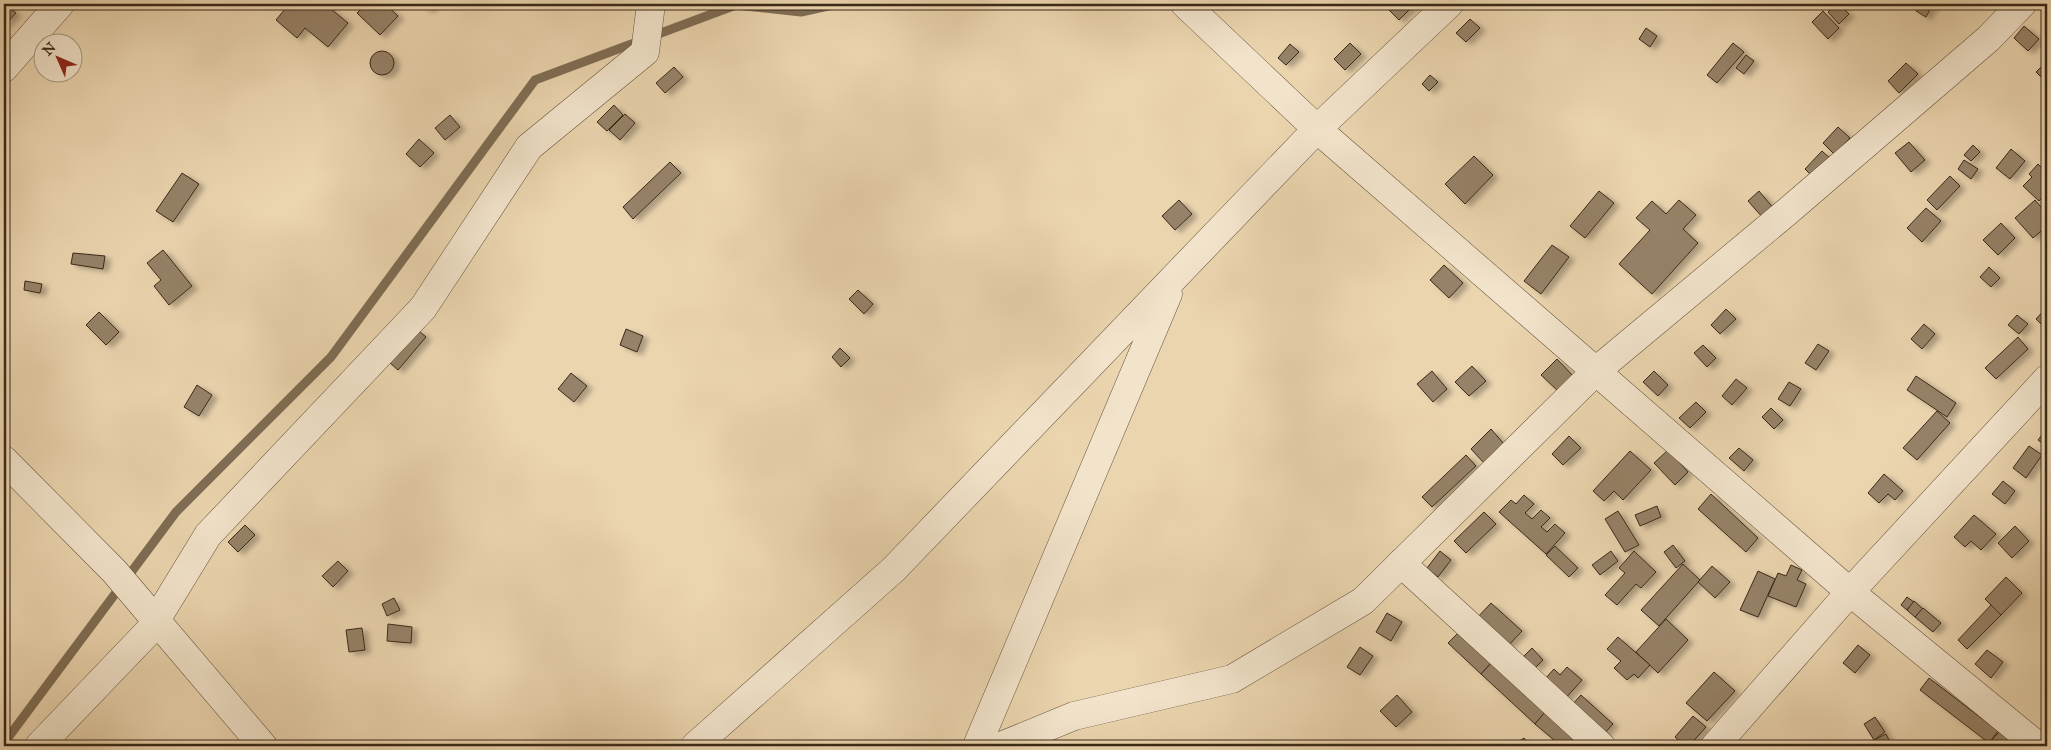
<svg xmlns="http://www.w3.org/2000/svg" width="2051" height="750" font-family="'IM FELL Great Primer',serif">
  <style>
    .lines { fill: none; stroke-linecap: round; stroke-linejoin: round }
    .stream { stroke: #7f6d54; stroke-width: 9 }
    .building { fill: #968267; stroke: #392918; filter: url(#shadow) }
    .minor-casing { stroke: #66543e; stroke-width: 29 }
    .tertiary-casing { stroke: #66543e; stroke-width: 29 }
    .minor { stroke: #f2e4cb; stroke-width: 28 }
    .tertiary { stroke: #f2e4cb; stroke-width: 28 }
  </style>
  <defs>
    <filter id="shadow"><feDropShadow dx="5.5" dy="3" stdDeviation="2.5" flood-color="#0004"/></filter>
  </defs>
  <rect width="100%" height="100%" fill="#ebd5af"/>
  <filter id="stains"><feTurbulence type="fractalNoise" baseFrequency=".004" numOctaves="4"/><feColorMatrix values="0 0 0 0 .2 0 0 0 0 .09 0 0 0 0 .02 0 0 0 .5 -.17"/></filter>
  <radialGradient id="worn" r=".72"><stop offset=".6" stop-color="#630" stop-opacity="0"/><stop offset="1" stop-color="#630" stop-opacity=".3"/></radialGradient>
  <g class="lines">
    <!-- stream -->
    <polyline class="stream" points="4,743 176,512 331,357 535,80 736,5 801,12 837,4"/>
  </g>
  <!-- building -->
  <g class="building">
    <polygon points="4,4 16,13 4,26"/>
    <polygon points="289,4 325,4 348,23 328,47 305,28 297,38 276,20"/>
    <polygon points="366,4 385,4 398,16 380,35 357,13"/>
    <polygon points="421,4 434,4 428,10"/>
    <polygon points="1392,4 1415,4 1399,20 1387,8"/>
    <polygon points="1836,4 1839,4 1849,14 1839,24 1828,12"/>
    <polygon points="1920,4 1933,4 1926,17 1916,11"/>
    <polygon points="1823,11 1839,28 1828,39 1812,22"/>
    <polygon points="1470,19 1480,28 1466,42 1456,33"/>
    <polygon points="2024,26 2039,39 2028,51 2014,38"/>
    <polygon points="1646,28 1657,36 1650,47 1639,39"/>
    <polygon points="1350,43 1361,54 1345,70 1334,59"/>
    <polygon points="1733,43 1744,52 1717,83 1707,75"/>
    <polygon points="1290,44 1299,52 1286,65 1278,58"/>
    <circle cx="382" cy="63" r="12"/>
    <polygon points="1746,55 1754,61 1744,74 1736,68"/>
    <polygon points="2047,61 2047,83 2036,72"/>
    <polygon points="1906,63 1918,74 1899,93 1888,81"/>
    <polygon points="674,67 683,77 665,93 656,83"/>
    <polygon points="1430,75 1438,82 1429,91 1422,84"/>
    <polygon points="614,105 623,115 607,131 597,122"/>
    <polygon points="625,114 635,123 620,140 609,130"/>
    <polygon points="450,115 460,127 445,140 435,128"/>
    <polygon points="1838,127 1850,138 1834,154 1823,143"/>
    <polygon points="419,139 434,153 420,167 406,154"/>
    <polygon points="1909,142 1925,160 1911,172 1895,153"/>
    <polygon points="1973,145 1980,152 1971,161 1964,155"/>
    <polygon points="2011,149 2025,161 2010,179 1996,168"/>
    <polygon points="1822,151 1833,161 1816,180 1805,169"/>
    <polygon points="1474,156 1493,175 1465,204 1445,184"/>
    <polygon points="1964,160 1978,169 1971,179 1958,169"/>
    <polygon points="670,162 681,173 633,219 623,207"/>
    <polygon points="2038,164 2047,173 2047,192 2039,201 2023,186 2032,177 2029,174"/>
    <polygon points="182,173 199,184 173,222 156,211"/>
    <polygon points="1950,176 1960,186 1937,210 1927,200"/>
    <polygon points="1599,191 1614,203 1585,238 1570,226"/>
    <polygon points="1759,191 1775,210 1764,219 1748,201"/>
    <polygon points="1179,200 1192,214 1175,230 1162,216"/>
    <polygon points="1679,200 1696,215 1683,229 1698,243 1652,294 1619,264 1650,230 1636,218 1652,201 1666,214"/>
    <polygon points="2035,200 2047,214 2047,226 2033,238 2015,218"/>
    <polygon points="1926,208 1941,221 1922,242 1907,228"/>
    <polygon points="2001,223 2015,238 1998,255 1983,240"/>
    <polygon points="1552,245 1569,257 1541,294 1524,281"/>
    <polygon points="163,250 192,286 169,305 154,286 161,280 147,263"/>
    <polygon points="73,253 105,256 103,269 71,264"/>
    <polygon points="1444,265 1463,283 1449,298 1430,280"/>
    <polygon points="1989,267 2000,278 1991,287 1980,277"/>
    <polygon points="25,281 42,284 40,293 24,290"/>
    <polygon points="858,290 873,304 864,314 849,299"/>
    <polygon points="2047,307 2047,330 2036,319"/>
    <polygon points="1726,309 1736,319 1720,334 1711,325"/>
    <polygon points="99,312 119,332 106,345 86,325"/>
    <polygon points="2017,315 2028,324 2019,334 2008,325"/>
    <polygon points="1924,324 1935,334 1922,349 1911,339"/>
    <polygon points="626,329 643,336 637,352 620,345"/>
    <polygon points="418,330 426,337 398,370 389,362"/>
    <polygon points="2018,337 2028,349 1996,379 1985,368"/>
    <polygon points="1818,344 1829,351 1816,370 1805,363"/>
    <polygon points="1703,345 1716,358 1707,367 1694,353"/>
    <polygon points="840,348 850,358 841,367 832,357"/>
    <polygon points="1557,359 1575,378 1560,393 1541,375"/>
    <polygon points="1472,366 1486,381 1469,396 1455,382"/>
    <polygon points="1432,371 1447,389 1433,402 1417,384"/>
    <polygon points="1654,371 1668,385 1658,396 1643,382"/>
    <polygon points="571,373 587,386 574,402 558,389"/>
    <polygon points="1916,376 1956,403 1947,417 1907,390"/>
    <polygon points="1736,379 1747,388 1732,405 1722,396"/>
    <polygon points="1789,382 1801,389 1790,406 1778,399"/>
    <polygon points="197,385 212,395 199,416 184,407"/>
    <polygon points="1696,402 1706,412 1690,428 1679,418"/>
    <polygon points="1771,408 1783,420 1774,429 1762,417"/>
    <polygon points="1937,411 1950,423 1917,460 1903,448"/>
    <polygon points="2047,428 2047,447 2038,440"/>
    <polygon points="1491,429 1504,444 1484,463 1471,449"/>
    <polygon points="1569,436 1581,448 1563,465 1552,454"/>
    <polygon points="2029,446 2042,455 2026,478 2013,468"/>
    <polygon points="1739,448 1753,460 1744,471 1729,458"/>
    <polygon points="1668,450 1688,472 1675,485 1654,463"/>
    <polygon points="1630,451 1651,470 1623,500 1614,491 1604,501 1593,491"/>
    <polygon points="1466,455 1476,466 1432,507 1422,497"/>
    <polygon points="1884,474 1903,491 1895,500 1888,494 1879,503 1868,493"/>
    <polygon points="2003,481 2015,491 2005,504 1992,494"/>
    <polygon points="1711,494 1758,538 1746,552 1698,509"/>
    <polygon points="1524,495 1534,504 1525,513 1532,519 1541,510 1550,518 1541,527 1547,532 1555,524 1565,533 1546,554 1499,512 1511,500 1516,504"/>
    <polygon points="1657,506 1661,517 1640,526 1635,515"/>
    <polygon points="1618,511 1639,545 1625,552 1605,519"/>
    <polygon points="1484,512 1496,524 1466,553 1454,541"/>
    <polygon points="1974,515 1996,534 1981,550 1971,541 1965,547 1954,537"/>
    <polygon points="245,525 255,535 238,552 228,542"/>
    <polygon points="2015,526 2029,541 2012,558 1998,543"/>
    <polygon points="1673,545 1685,561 1676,568 1664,552"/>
    <polygon points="1555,546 1578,568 1569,577 1546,555"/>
    <polygon points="1440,551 1451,560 1438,577 1427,568"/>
    <polygon points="1611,551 1618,561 1600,575 1592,565"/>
    <polygon points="1634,551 1656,572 1641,588 1636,584 1617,605 1605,595 1625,573 1619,568"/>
    <polygon points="338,561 348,571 333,587 322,576"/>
    <polygon points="1683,564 1700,580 1659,626 1641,610"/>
    <polygon points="1791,565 1802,570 1797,580 1806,584 1796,607 1768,596 1778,573 1786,576"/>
    <polygon points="1712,566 1730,582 1715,598 1698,582"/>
    <polygon points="1758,571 1775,579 1758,617 1740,610"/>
    <polygon points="2006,577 2022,593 2001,615 1985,599"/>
    <polygon points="1907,597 1914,602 1907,610 1901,605"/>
    <polygon points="394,598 400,610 387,616 382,604"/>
    <polygon points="1914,601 1923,609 1915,617 1907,610"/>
    <polygon points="1491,603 1522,631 1506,648 1476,619"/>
    <polygon points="1991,605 2001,615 1967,649 1958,640"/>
    <polygon points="1923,608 1941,623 1933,632 1915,617"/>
    <polygon points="1387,613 1402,622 1391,641 1376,632"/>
    <polygon points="1666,619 1688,640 1658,673 1636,652"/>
    <polygon points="388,624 412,627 411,643 387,641"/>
    <polygon points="362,628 365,650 349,652 346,630"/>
    <polygon points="1461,630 1493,661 1481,674 1448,643"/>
    <polygon points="1618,637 1650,665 1638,678 1634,674 1627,680 1614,668 1621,661 1607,649"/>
    <polygon points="1858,645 1870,655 1855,673 1843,663"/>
    <polygon points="1360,647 1373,656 1360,675 1347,667"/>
    <polygon points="1532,648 1543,660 1535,668 1524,656"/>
    <polygon points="1987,650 2003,662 1991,678 1975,664"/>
    <polygon points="1493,661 1547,711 1535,724 1481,674"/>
    <polygon points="1567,667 1582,680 1564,700 1543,681 1554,669 1560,675"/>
    <polygon points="1714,672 1735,691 1707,721 1686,703"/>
    <polygon points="1929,678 1998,731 1989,743 1920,690"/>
    <polygon points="1397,695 1412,712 1396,727 1380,711"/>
    <polygon points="1581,695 1613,724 1602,736 1570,707"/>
    <polygon points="1545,712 1585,746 1561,746 1535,724"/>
    <polygon points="1693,716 1706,727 1689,746 1685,746 1675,737"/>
    <polygon points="1875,717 1885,732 1874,740 1864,724"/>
    <polygon points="1999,732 2016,746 1993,746 1989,743"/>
    <polygon points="1886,734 1892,746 1878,746 1874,740"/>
    <polygon points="1524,738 1530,746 1512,746"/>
  </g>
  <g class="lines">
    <!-- minor casing -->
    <g class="minor-casing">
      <g id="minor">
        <polyline points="1185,4 1317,129 1850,592 2038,746"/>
        <polyline points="4,68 60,4"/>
        <polyline points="4,460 114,571 263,746"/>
        <polyline points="1401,563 1601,746"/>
        <polyline points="39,746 150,630 208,535 423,308 529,147 645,52 651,4"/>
        <polyline points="1001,746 1074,716 1232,679 1363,601 1596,371 1788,211 1988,39 2022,4"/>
        <polyline points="1715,746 1850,592 2047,379"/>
      </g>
    </g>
    <!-- tertiary casing -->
    <g class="tertiary-casing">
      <g id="tertiary">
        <polyline points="695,746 894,569 1317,129 1449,4"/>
        <polyline points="977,746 1168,294"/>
      </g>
    </g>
    <!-- minor -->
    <use href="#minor" class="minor"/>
    <!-- tertiary -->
    <use href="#tertiary" class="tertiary"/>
  </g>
  <!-- margin -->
  <rect width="2051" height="750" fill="none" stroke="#ebd5af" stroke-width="20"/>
  <rect x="5" y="5" width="2041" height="740" fill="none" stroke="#392918" stroke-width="2.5"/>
  <rect x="10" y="10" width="2031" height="730" fill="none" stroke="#392918"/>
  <!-- north arrow -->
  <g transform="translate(58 58) rotate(315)"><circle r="24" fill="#f2e4cb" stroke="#a89983"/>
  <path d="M0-4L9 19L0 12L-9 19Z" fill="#8f2418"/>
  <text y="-8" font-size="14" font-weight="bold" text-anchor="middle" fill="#392918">N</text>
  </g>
  <rect width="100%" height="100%" filter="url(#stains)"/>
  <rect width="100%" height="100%" fill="url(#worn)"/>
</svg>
